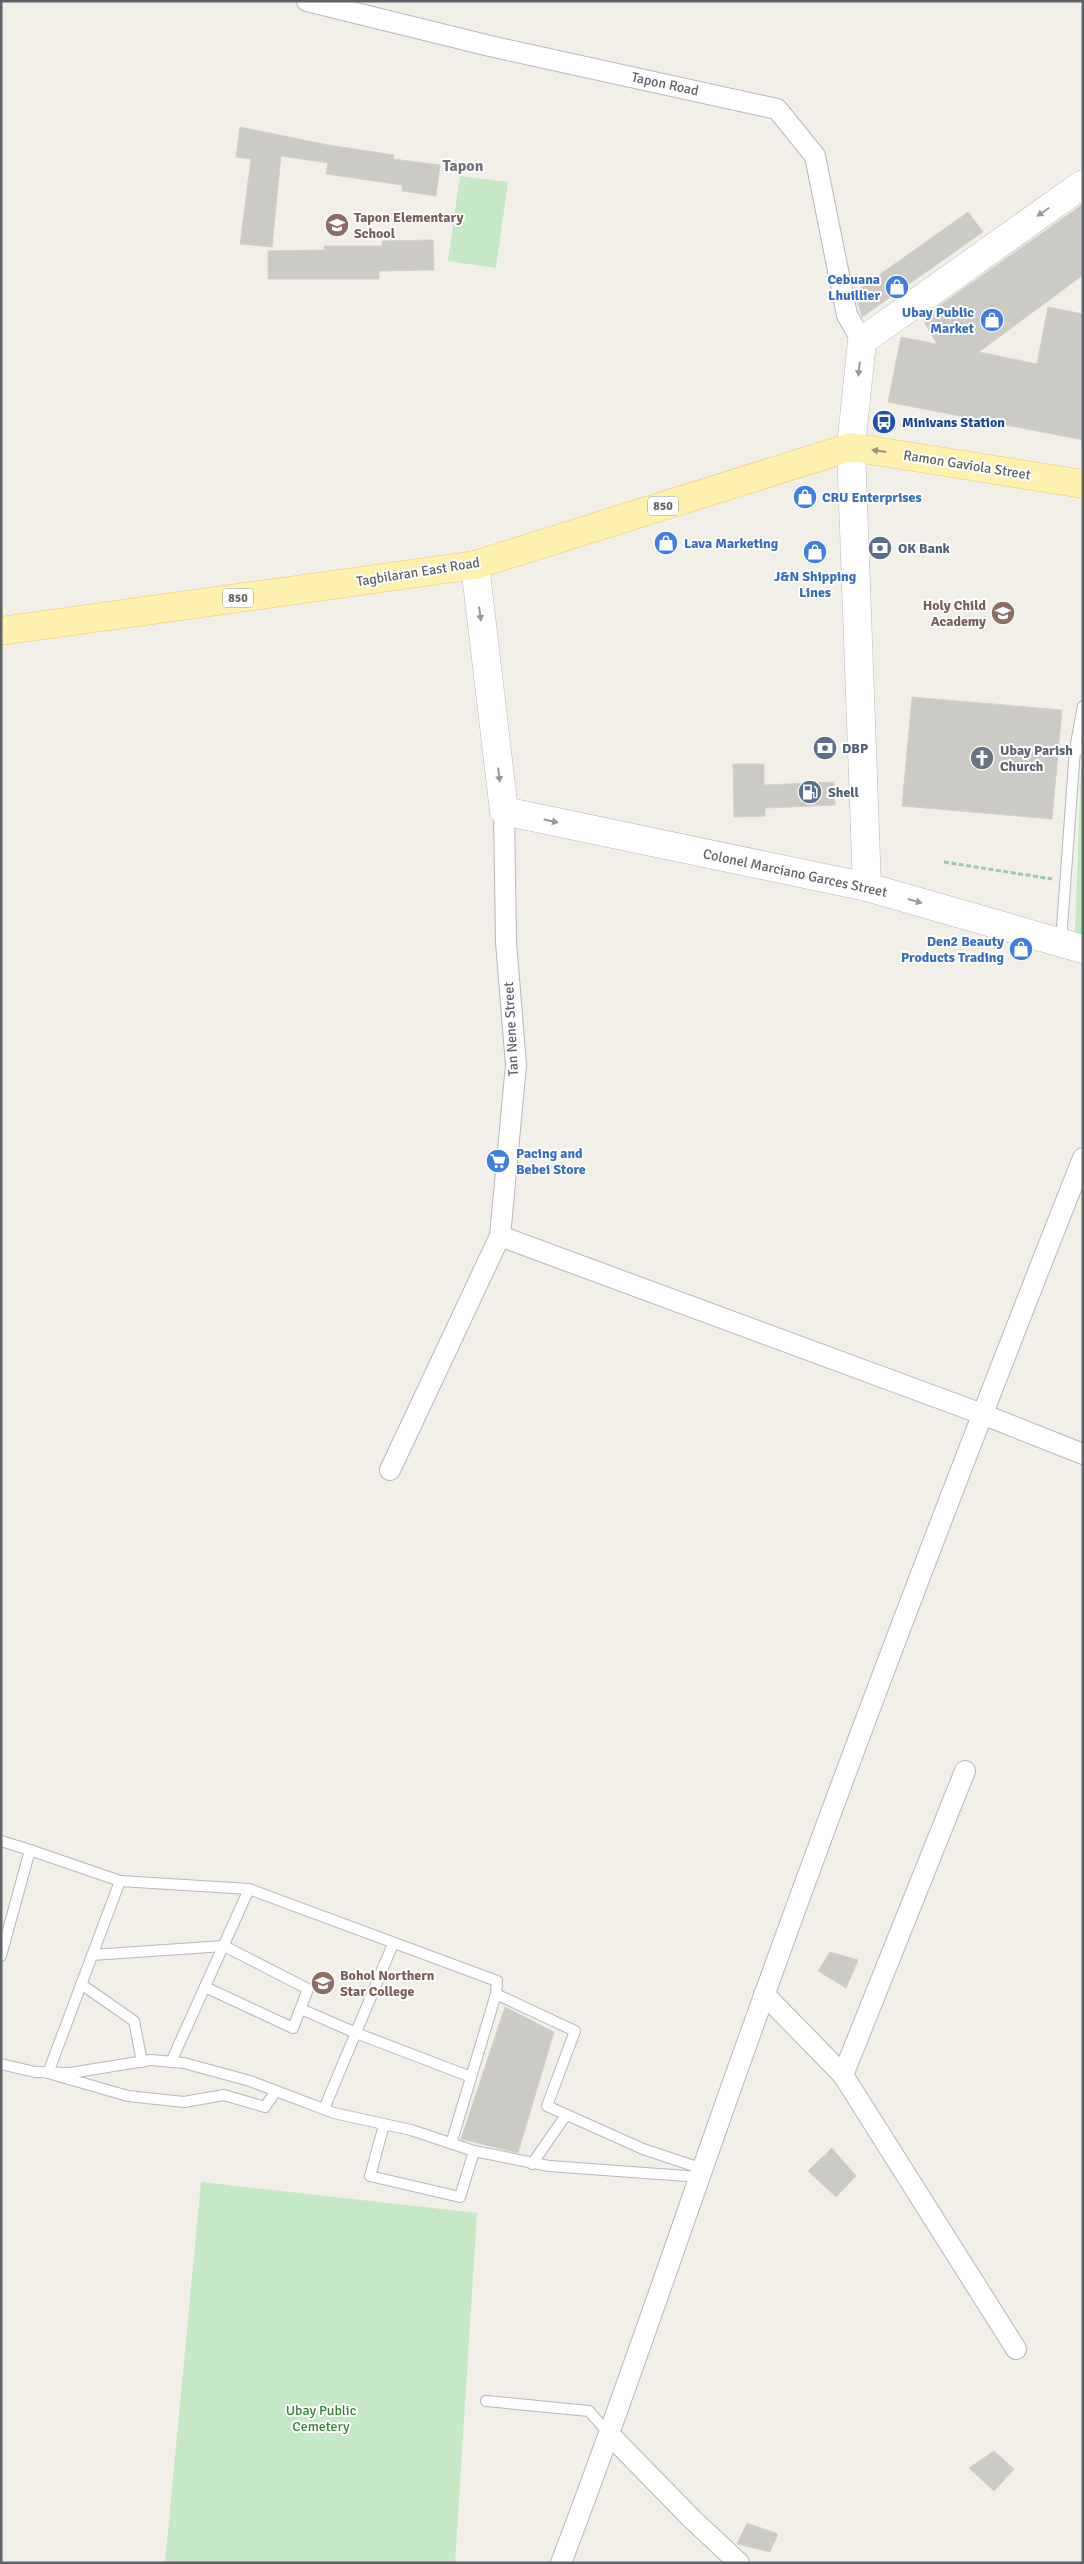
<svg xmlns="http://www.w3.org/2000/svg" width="1084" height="2564" font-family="Signika,sans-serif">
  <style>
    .green { fill: #c5e8c5 }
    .building { fill: #cccac5; stroke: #d6d1c6 }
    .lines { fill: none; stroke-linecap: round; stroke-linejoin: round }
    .lane-casing { stroke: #b5b8bc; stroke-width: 12 }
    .street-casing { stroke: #b5b8bc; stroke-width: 22 }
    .secondary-casing { stroke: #b6babf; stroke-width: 29 }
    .primary-casing { stroke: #f2c960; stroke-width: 29 }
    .path { stroke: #9cc7a9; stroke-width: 3; stroke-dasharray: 5 2.5; stroke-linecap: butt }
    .lane { stroke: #fff; stroke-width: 10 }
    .street { stroke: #fff; stroke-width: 20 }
    .secondary { stroke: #fff; stroke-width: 28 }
    .primary { stroke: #fff2af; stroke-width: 28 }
    .oneway { fill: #979a9d }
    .oneway2 { fill: #979581 }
    .labels { text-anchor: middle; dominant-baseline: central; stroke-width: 4; stroke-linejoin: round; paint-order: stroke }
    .shield { fill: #fff; stroke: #8f9295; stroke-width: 1 }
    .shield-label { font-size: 12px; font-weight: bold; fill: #5f6368 }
    .street-label { font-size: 14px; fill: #5f6368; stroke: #fff }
    .education-label { font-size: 14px; font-weight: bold; fill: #785e54; stroke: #fff; text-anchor: start }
    .shop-label { font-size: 14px; font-weight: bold; fill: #366cbe; stroke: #fff; text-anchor: end }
    .transit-label { font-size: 14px; font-weight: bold; fill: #164399; stroke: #fff; text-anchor: start }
    .service-label { font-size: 14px; font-weight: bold; fill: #4e5e75; stroke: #fff; text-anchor: start }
    .worship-label { font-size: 14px; font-weight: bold; fill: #5b616d; stroke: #fff; text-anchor: start }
    .park-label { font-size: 14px; fill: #348238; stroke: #fff }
    .quarter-label { font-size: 16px; font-weight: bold; fill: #70757a; stroke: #fff }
  </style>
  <rect width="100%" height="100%" fill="#f1efe8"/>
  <!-- green -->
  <g class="green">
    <polygon points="460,176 508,182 496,268 448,261"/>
    <polygon points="1081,768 1083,768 1083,934 1075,932"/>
    <polygon points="201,2182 477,2213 455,2563 165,2563"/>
  </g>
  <!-- building -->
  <g class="building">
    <polygon points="240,127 328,145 394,155 393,159 440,165 436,196 402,191 402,185 326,174 328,163 281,156 272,247 240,244 251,159 236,157"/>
    <polygon points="1083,204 1083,275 979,352 1037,364 1048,307 1083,314 1083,440 888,402 901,337 937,344 922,318"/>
    <polygon points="968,212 983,232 862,317 855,292"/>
    <polygon points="433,240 434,270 379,271 379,279 268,279 268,251 324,250 324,246 382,246 382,241"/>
    <polygon points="912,697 1062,710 1052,819 902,806"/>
    <polygon points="733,764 764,764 764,785 834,782 835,805 765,808 765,816 734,817"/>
    <polygon points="830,1952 858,1960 846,1988 818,1971"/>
    <polygon points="505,2007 554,2032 518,2153 461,2139"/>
    <polygon points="832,2148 856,2176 836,2197 808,2171"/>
    <polygon points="994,2451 1014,2469 994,2491 969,2468"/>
    <polygon points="747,2523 778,2534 770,2552 737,2544"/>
  </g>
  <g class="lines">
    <!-- lane casing -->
    <g class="lane-casing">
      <g id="lane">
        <polyline points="1083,706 1075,749 1083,750"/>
        <polyline points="1061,941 1075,749"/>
        <polyline points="1,1841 30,1850"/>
        <polyline points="249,1889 120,1881 48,2073 128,2096 184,2102 224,2095 265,2107 276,2091"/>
        <polyline points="92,1955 224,1946 308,1989 293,2028 205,1987"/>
        <polyline points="1,1956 30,1850 120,1881"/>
        <polyline points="81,1984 134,2021 142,2062"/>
        <polyline points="301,2009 356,2033 471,2077"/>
        <polyline points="171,2062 249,1889 497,1981 496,1994"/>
        <polyline points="1,2064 35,2072 70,2073 151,2060 184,2063 250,2081 334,2113 411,2130 474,2151 549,2166 700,2177"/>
        <polyline points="324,2109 393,1944"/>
        <polyline points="384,2125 370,2176 460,2197 474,2151"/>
        <polyline points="451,2144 496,1994 575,2031 547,2106 643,2149 703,2169"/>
        <polyline points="532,2164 566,2115"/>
        <polyline points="486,2401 589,2411 610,2435"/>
      </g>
    </g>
    <!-- street casing -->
    <g class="street-casing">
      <g id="street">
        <polyline points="307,1 490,46 777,109 815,156 847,315 862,341"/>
        <polyline points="500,1236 982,1414 1083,1454"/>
        <polyline points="390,1470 500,1236 516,1065 506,942 504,811"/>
        <polyline points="764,1994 843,2075 1016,2349"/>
        <polyline points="843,2075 965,1771"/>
        <polyline points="610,2435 692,2519 739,2563"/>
        <path d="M561,2563C633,2375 695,2185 764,1996C865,1715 973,1436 1083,1158"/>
      </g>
    </g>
    <!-- secondary casing -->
    <g class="secondary-casing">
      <g id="secondary">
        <polyline points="475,565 504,811 867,887 1083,949"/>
        <polyline points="867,887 851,447 862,341 1083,184"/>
      </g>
    </g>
    <!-- primary casing -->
    <g class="primary-casing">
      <polyline id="primary" points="1,631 475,565 851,447 1083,484"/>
    </g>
    <!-- path -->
    <polyline class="path" points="944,862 1052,879"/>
    <!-- lane -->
    <use href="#lane" class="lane"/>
    <!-- street -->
    <use href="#street" class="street"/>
    <!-- secondary -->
    <use href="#secondary" class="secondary"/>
    <!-- primary -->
    <use href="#primary" class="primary"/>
  </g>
  <!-- one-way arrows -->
  <defs><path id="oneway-solid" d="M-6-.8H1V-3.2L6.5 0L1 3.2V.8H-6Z" transform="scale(1.25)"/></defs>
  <g class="oneway">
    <use href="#oneway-solid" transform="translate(1043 212) rotate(145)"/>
    <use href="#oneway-solid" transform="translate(859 369) rotate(96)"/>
    <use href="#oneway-solid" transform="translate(480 614) rotate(83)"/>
    <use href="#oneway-solid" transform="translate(499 775) rotate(83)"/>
    <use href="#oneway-solid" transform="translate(551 821) rotate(12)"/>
    <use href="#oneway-solid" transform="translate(915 901) rotate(16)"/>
  </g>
  <use class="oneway2" href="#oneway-solid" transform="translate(879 451) rotate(-172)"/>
  <!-- icons -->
  <defs>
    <g id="school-disc" transform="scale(1.25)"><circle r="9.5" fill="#8d6e63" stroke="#fff"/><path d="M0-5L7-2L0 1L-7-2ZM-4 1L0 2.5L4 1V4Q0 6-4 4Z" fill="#fff"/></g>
    <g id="shop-disc" transform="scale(1.25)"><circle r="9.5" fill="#3f7fe0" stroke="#fff"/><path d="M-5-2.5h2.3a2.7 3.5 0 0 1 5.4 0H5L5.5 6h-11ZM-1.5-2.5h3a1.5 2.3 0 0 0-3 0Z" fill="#fff"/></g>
    <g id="bus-disc" transform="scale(1.25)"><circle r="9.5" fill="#1a4fb4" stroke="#fff"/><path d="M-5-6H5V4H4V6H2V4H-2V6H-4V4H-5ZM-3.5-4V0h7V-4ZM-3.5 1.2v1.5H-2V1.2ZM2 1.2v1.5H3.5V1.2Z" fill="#fff"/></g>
    <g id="bank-disc" transform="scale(1.25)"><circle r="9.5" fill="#5c6f8a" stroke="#fff"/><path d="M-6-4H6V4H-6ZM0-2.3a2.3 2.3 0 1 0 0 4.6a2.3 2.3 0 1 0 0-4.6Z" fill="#fff"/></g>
    <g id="church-disc" transform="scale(1.25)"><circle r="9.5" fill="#6b7280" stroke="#fff"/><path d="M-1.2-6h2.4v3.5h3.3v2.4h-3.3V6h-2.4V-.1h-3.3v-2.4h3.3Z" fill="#fff"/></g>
    <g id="fuel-disc" transform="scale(1.25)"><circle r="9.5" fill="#5c6f8a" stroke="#fff"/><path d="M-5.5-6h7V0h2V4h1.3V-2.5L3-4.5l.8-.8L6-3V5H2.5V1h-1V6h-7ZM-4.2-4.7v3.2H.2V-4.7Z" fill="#fff"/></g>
    <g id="supermarket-disc" transform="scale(1.25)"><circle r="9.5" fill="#3f7fe0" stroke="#fff"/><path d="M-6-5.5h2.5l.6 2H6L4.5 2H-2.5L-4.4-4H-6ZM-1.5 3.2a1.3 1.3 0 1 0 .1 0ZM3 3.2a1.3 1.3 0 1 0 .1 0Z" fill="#fff"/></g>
    <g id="university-disc" transform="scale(1.25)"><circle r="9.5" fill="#8d6e63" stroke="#fff"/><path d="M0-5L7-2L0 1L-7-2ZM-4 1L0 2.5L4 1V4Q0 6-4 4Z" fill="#fff"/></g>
  </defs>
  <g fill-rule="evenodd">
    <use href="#school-disc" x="337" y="225"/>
    <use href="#shop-disc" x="897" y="287"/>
    <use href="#shop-disc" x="992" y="320"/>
    <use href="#bus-disc" x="884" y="422"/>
    <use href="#shop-disc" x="805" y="497"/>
    <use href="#shop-disc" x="666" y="543"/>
    <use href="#bank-disc" x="880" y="548"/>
    <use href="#shop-disc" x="815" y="552"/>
    <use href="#school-disc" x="1003" y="613"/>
    <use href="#bank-disc" x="825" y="748"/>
    <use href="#church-disc" x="982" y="758"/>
    <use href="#fuel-disc" x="810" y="792"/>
    <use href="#shop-disc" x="1021" y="949"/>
    <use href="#supermarket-disc" x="498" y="1161"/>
    <use href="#university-disc" x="323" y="1983"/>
  </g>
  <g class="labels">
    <!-- shield labels -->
    <g class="shield">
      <rect x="648" y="496.5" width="30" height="19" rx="4"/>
      <rect x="223" y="588.5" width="30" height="19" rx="4"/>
    </g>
    <g class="shield-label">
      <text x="663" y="506">850</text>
      <text x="238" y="598">850</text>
    </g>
    <!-- street labels -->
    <g class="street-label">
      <text transform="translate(665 84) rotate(12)">Tapon Road</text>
      <text transform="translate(967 465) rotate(9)">Ramon Gaviola Street</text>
      <text transform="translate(418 572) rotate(-9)">Tagbilaran East Road</text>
      <text transform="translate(795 873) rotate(12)">Colonel Marciano Garces Street</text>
      <text transform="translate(511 1029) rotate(-93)">Tan Nene Street</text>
    </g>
    <!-- education labels -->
    <g class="education-label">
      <text x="354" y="217">Tapon Elementary<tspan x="354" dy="16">School</tspan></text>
      <text x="986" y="605" text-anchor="end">Holy Child<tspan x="986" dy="16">Academy</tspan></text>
      <text x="340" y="1975">Bohol Northern<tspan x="340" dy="16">Star College</tspan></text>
    </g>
    <!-- shop labels -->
    <g class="shop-label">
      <text x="880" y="279">Cebuana<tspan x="880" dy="16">Lhuillier</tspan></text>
      <text x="974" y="312">Ubay Public<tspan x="974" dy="16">Market</tspan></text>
      <text x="822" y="497" text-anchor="start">CRU Enterprises</text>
      <text x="684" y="543" text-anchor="start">Lava Marketing</text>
      <text x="815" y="576" text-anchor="middle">J&amp;N Shipping<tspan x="815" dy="16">Lines</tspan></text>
      <text x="1004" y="941">Den2 Beauty<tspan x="1004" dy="16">Products Trading</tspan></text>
      <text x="516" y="1153" text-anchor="start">Pacing and<tspan x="516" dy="16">Bebei Store</tspan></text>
    </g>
    <!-- transit labels -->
    <g class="transit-label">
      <text x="902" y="422">Minivans Station</text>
    </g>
    <!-- service labels -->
    <g class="service-label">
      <text x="898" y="548">OK Bank</text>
      <text x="842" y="748">DBP</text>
      <text x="828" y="792">Shell</text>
    </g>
    <!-- worship labels -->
    <g class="worship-label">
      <text x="1000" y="750">Ubay Parish<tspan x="1000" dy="16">Church</tspan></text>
    </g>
    <!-- park labels -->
    <g class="park-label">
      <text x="321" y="2410">Ubay Public<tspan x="321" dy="16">Cemetery</tspan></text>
    </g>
    <!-- quarter labels -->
    <g class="quarter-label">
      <text x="463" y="166">Tapon</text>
    </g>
  </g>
  <!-- border -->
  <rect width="1084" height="2564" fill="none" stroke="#5f6368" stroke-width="5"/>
</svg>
